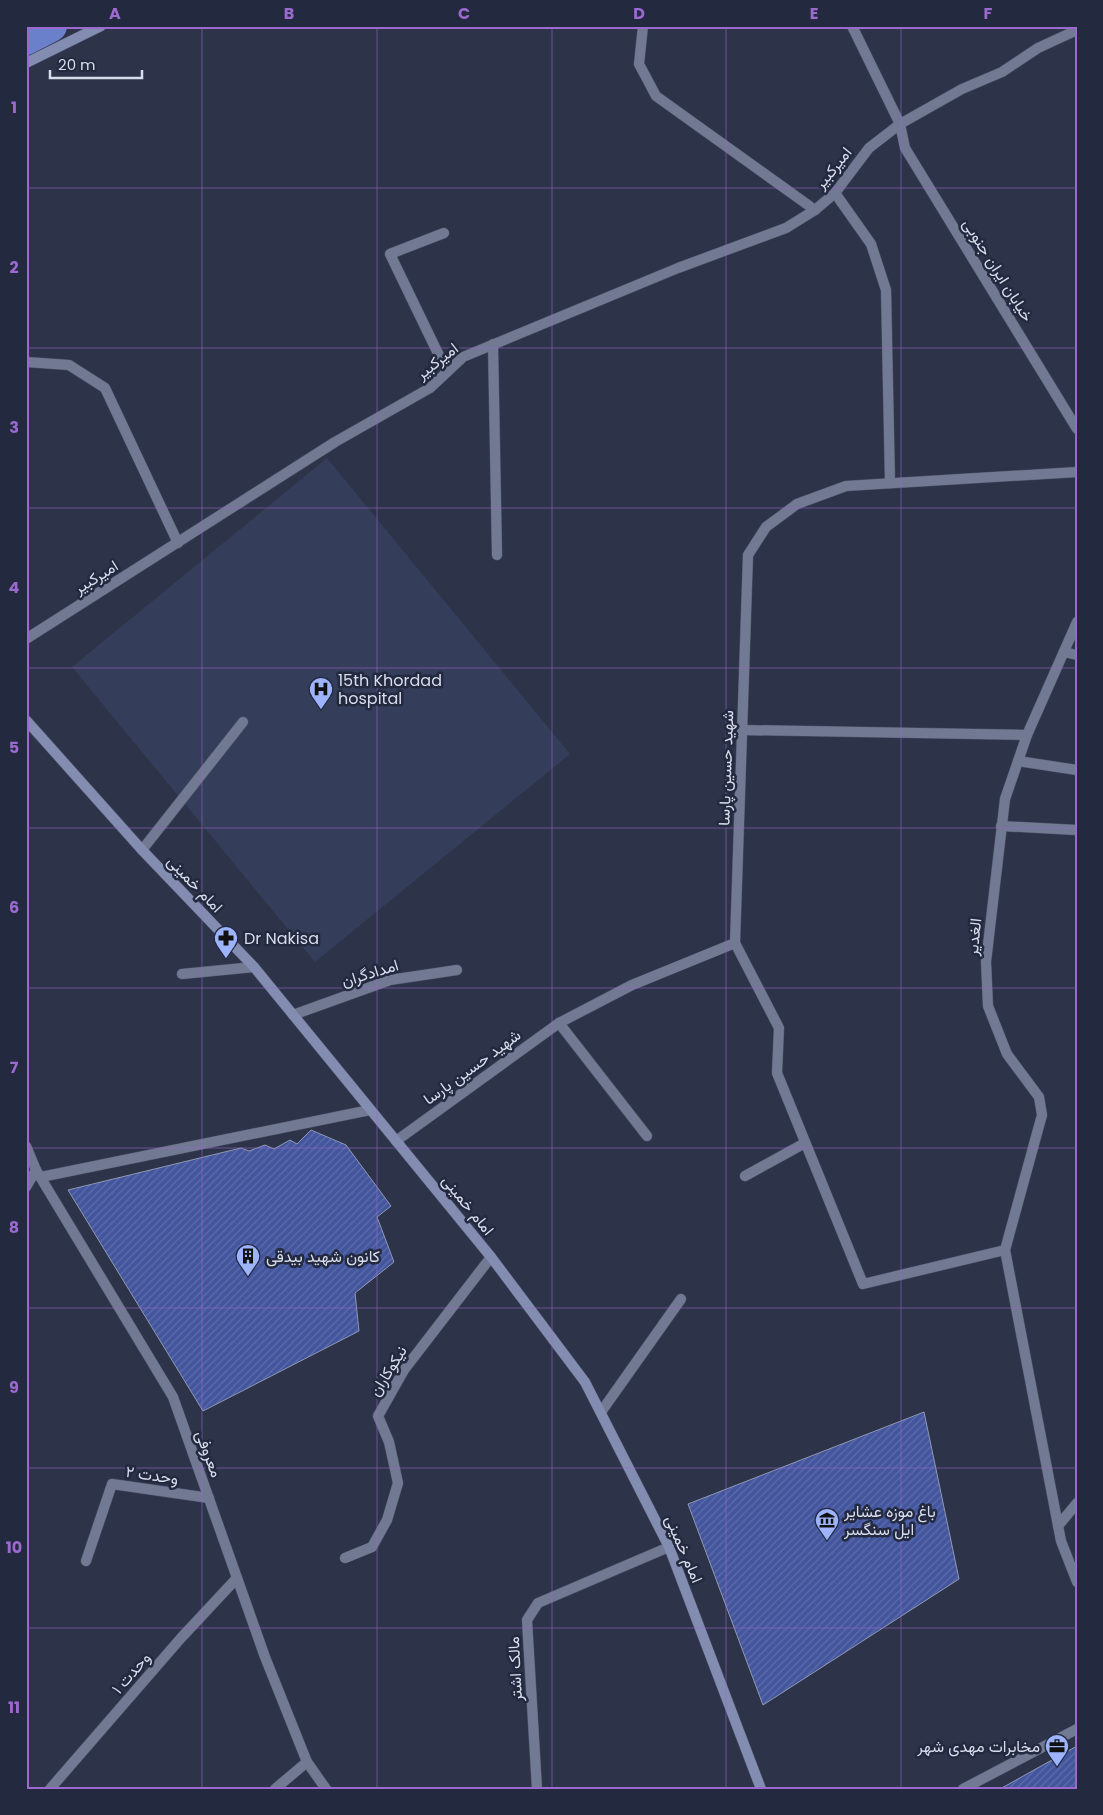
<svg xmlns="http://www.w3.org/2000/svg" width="1103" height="1815" font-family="Poppins,Vazirmatn,sans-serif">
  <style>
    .built { fill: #343d59 }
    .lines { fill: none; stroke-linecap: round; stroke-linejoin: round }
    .canal { stroke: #6a80cb; stroke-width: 32 }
    .building { fill: url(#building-hatch); stroke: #8f98b3 }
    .street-casing { stroke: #4c5165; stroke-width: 11 }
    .secondary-casing { stroke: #4c5165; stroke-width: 11 }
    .street { stroke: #717993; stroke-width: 10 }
    .secondary { stroke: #828db1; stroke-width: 10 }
    .grid { fill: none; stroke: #9c6acf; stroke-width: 1; stroke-opacity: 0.55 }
    .labels { text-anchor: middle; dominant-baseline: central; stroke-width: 5; stroke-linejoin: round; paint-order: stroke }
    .street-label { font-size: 16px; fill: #d8ddec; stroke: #232a40 }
    .poi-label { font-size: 16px; fill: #d8ddec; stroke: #232a40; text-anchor: start }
    .neatline { fill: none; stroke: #9c6acf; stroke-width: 2 }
    .grid-label { font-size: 16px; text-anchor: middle; font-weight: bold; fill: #9c6acf }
  </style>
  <defs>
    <pattern id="building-hatch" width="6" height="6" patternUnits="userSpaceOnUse" patternTransform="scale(1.25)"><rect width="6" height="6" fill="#43559d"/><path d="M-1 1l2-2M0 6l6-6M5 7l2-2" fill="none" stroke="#5d6dab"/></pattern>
  </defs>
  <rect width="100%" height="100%" fill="#2d344a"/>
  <!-- built -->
  <polygon class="built" points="327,458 570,754 315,962 72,667"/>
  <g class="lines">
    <!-- canal -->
    <polyline class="canal" points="26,39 51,26"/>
  </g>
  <!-- building -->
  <g class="building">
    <polygon points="311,1130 346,1145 391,1206 377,1217 394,1262 355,1293 359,1331 203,1411 68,1190 241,1148 249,1151 265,1145 274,1149 290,1140 297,1144"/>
    <polygon points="924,1412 959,1579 763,1705 688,1504"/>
    <polygon points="1077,1746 1077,1789 1000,1789"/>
  </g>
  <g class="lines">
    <!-- street casing -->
    <g class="street-casing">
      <g id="street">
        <polyline points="643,26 639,64 656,96 815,210"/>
        <polyline points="852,26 900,124 905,148 1077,429"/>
        <polyline points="835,193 871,244 886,290 890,483"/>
        <polyline points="444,233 390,254 447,372"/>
        <polyline points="493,344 497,555"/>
        <polyline points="26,362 69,365 105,388 178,543"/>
        <polyline points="1077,622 1027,735 1005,799 986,962 988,1006 1007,1054 1039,1097 1042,1115 1005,1250 1061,1541 1077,1582"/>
        <polyline points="26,639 335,442 430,388 463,357 678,268 786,228 815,210 835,193 869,148 900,124 962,89 1002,72 1038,48 1077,30"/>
        <polyline points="1064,652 1077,655"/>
        <polyline points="742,730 1027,735"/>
        <polyline points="1018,761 1077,770"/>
        <polyline points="1001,826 1077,830"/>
        <polyline points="142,850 243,722"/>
        <polyline points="735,943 779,1028 777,1073 863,1284 1005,1250"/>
        <polyline points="182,974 254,967"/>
        <polyline points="293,1015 390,980 457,970"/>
        <polyline points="559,1023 647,1136"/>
        <polyline points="396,1141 559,1023 632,985 735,943 748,555 766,527 797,504 846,486 1077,472"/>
        <polyline points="26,1146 36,1170 173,1397 265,1657 307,1762 326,1789"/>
        <polyline points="745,1176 805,1143"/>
        <polyline points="41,1177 370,1110"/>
        <polyline points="26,1187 36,1170"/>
        <polyline points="601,1412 681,1299"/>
        <polyline points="1058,1526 1077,1503"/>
        <polyline points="345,1558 372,1547 387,1520 398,1483 389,1442 378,1416 404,1370 491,1257"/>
        <polyline points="86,1561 112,1484 209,1498"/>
        <polyline points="50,1789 181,1638 237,1578"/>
        <polyline points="275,1789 307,1762"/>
        <polyline points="537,1789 527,1620 538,1603 669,1547"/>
        <polyline points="963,1789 1077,1729"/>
      </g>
    </g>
    <!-- secondary casing -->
    <g class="secondary-casing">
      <g id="secondary">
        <polyline points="26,63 101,26"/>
        <polyline points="26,720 142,850 254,967 491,1257 585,1382 669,1547 761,1789"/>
      </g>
    </g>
    <!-- street -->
    <use href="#street" class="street"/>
    <!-- secondary -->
    <use href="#secondary" class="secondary"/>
  </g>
  <!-- grid -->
  <path class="grid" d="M202,26V1789M377,26V1789M552,26V1789M726,26V1789M901,26V1789M26,188H1077M26,348H1077M26,508H1077M26,668H1077M26,828H1077M26,988H1077M26,1148H1077M26,1308H1077M26,1468H1077M26,1628H1077"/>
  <!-- icons -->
  <defs>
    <g id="hospital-pin" transform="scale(1.25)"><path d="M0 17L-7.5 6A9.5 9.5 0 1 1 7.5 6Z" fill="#9db4fd" stroke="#232a40"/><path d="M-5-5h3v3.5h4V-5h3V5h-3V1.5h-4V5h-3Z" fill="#111"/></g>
    <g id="pharmacy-pin" transform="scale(1.25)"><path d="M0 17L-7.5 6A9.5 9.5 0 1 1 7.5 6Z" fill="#9db4fd" stroke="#232a40"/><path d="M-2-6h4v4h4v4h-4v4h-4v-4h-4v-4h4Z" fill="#111"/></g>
    <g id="building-pin" transform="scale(1.25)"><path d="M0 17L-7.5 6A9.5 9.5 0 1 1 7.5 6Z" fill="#9db4fd" stroke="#232a40"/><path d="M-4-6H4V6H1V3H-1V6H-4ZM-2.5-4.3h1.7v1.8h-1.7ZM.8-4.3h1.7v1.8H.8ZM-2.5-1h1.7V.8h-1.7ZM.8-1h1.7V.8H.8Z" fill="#111"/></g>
    <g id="museum-pin" transform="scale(1.25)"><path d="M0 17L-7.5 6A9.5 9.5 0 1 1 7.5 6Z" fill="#9db4fd" stroke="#232a40"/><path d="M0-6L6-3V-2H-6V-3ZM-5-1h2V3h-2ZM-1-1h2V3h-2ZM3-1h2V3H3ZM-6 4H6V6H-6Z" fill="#111"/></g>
    <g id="office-pin" transform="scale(1.25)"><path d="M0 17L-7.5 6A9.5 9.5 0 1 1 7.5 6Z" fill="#9db4fd" stroke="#232a40"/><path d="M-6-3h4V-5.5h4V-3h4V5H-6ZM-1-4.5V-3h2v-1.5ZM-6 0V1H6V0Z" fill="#111"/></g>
  </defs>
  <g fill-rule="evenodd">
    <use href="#hospital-pin" x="321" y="689"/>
    <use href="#pharmacy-pin" x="226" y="938"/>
    <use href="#building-pin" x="248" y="1256"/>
    <use href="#museum-pin" x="827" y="1520"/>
    <use href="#office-pin" x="1057" y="1746"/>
  </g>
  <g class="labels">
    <!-- street labels -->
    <g class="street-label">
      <text transform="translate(833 168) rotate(-51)">امیرکبیر</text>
      <text transform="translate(998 270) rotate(58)">خیابان ایران جنوبی</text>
      <text transform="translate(437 361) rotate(-38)">امیرکبیر</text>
      <text transform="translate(96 577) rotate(-32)">امیرکبیر</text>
      <text transform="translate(726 768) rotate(-88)">شهید حسین پارسا</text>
      <text transform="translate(195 884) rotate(46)">امام خمینی</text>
      <text transform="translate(974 937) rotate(-84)">الغدیر</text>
      <text transform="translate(370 973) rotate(-17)">امدادگران</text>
      <text transform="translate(472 1067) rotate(-36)">شهید حسین پارسا</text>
      <text transform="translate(468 1205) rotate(51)">امام خمینی</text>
      <text transform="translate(388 1371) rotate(-58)">نیکوکاران</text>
      <text transform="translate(209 1454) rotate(70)">معروفی</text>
      <text transform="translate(152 1475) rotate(8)">وحدت ۲</text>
      <text transform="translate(684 1549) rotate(67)">امام خمینی</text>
      <text transform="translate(515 1669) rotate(-93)">مالک اشتر</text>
      <text transform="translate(131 1673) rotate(-49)">وحدت ۱</text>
    </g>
    <!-- poi labels -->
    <g class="poi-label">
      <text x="338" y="680">15th Khordad<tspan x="338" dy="18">hospital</tspan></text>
      <text x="244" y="938">Dr Nakisa</text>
      <text x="266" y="1256">کانون شهید بیدقی</text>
      <text x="844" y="1511">باغ موزه عشایر<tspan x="844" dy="18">ایل سنگسر</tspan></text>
      <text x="1040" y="1746" text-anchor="end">مخابرات مهدی شهر</text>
    </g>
  </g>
  <!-- border -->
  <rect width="1103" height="1815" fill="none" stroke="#232a40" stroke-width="55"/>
  <!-- scale -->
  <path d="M50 70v8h92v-8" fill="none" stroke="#d8ddec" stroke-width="2.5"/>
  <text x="58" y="70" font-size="15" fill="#d8ddec" stroke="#232a40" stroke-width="4" paint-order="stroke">20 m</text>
  <rect x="28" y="28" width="1048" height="1760" class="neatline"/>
  <g class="grid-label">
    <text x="115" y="19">A</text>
    <text x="289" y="19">B</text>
    <text x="464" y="19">C</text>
    <text x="639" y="19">D</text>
    <text x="814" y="19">E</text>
    <text x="988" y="19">F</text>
    <text x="14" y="113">1</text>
    <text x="14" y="273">2</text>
    <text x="14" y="433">3</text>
    <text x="14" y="593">4</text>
    <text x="14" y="753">5</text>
    <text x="14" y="913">6</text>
    <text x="14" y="1073">7</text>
    <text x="14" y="1233">8</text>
    <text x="14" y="1393">9</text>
    <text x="14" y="1553">10</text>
    <text x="14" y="1713">11</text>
  </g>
</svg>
